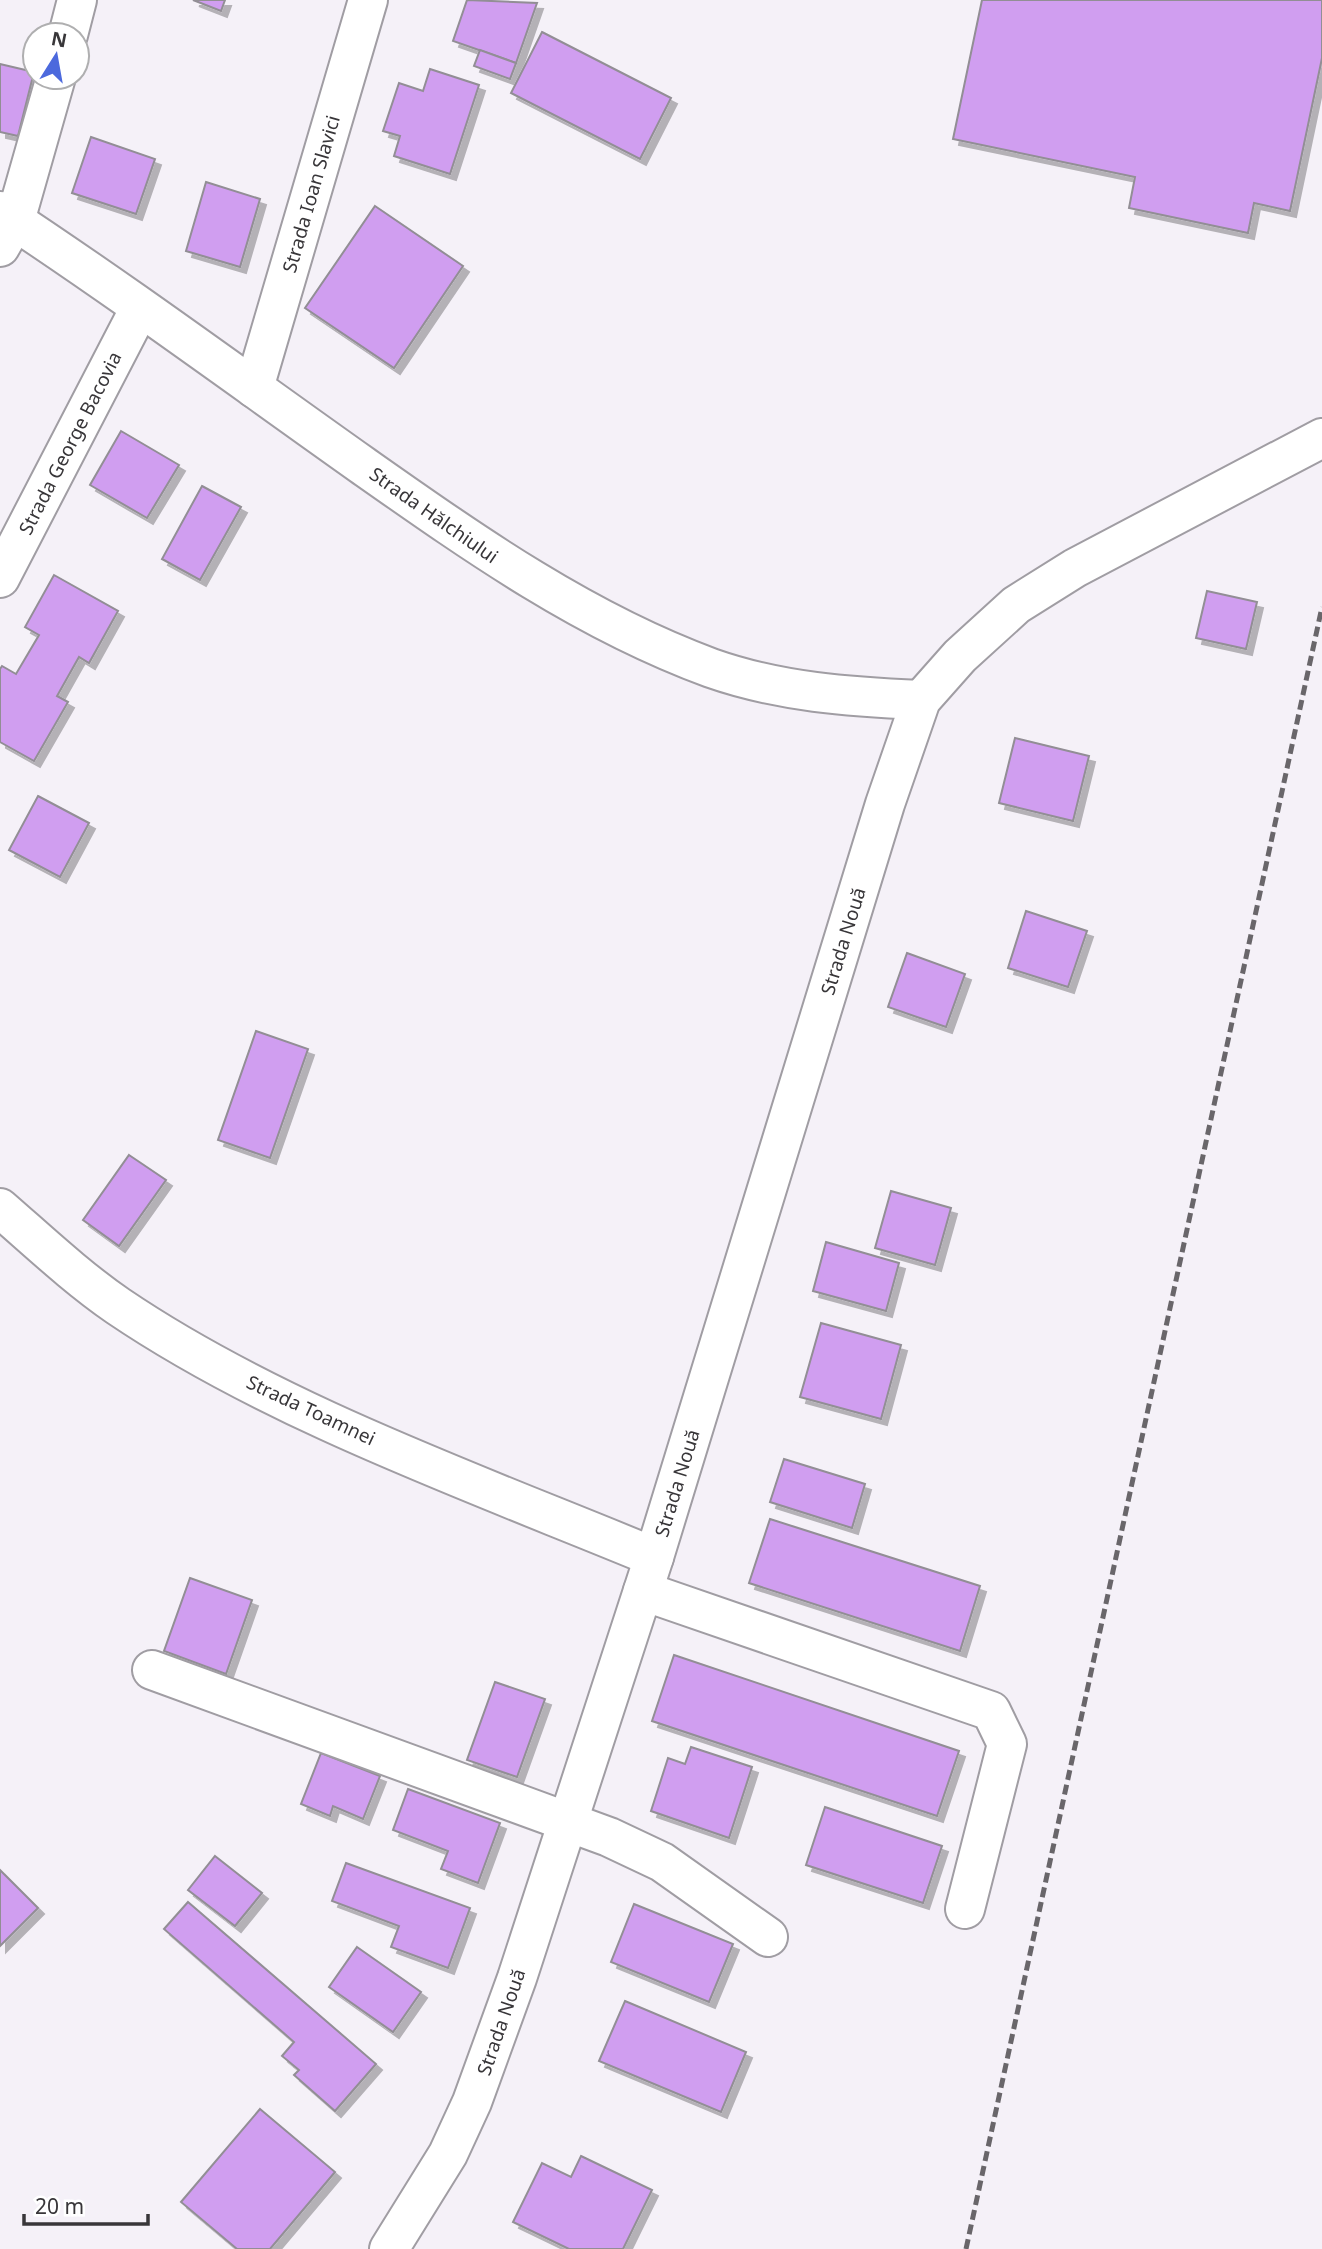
<svg xmlns="http://www.w3.org/2000/svg" width="1322" height="2249" font-family="'Noto Sans',sans-serif">
  <style>
    .building { fill: #d09ef0; stroke: #928e95; stroke-width: 2; filter: url(#shadow) }
    .lines { fill: none; stroke-linecap: round; stroke-linejoin: round }
    .minor-casing { stroke: #a09da3; stroke-width: 42 }
    .major-casing { stroke: #a09da3; stroke-width: 42 }
    .minor { stroke: #fff; stroke-width: 38 }
    .major { stroke: #fff; stroke-width: 38 }
    .rail { stroke: #69666a; stroke-width: 5; stroke-dasharray: 10 5; stroke-linecap: butt }
    .labels { text-anchor: middle; dominant-baseline: central; stroke-width: 7; stroke-linejoin: round; paint-order: stroke }
    .street-label { font-size: 19px; fill: #383639; stroke: #fff }
  </style>
  <defs>
    <filter id="shadow"><feDropShadow dx="6" dy="6" stdDeviation="0" flood-color="#0004"/></filter>
  </defs>
  <rect width="100%" height="100%" fill="#f5f1f8"/>
  <!-- building -->
  <g class="building">
    <polygon points="193,0 225,0 221,11"/>
    <polygon points="467,0 537,3 516,63 453,41"/>
    <polygon points="982,0 1322,0 1322,58 1290,211 1254,203 1248,233 1129,208 1135,177 953,139"/>
    <polygon points="542,32 671,98 640,159 511,93"/>
    <polygon points="480,50 516,63 510,79 474,66"/>
    <polygon points="0,64 34,72 18,136 0,132"/>
    <polygon points="430,69 479,85 450,174 394,156 400,136 383,131 399,83 423,91"/>
    <polygon points="91,137 155,159 136,214 72,193"/>
    <polygon points="206,182 260,199 240,267 186,251"/>
    <polygon points="375,206 463,266 394,368 305,308"/>
    <polygon points="121,431 179,465 147,518 90,485"/>
    <polygon points="202,486 241,507 200,580 162,559"/>
    <polygon points="54,575 118,611 89,663 79,657 57,696 68,702 34,761 0,742 0,669 2,666 16,674 39,635 25,627"/>
    <polygon points="1207,591 1257,602 1246,649 1196,638"/>
    <polygon points="1015,738 1089,756 1073,821 999,803"/>
    <polygon points="38,796 89,823 60,877 9,850"/>
    <polygon points="1026,911 1087,931 1068,987 1008,968"/>
    <polygon points="907,953 965,974 946,1027 888,1007"/>
    <polygon points="256,1031 308,1049 270,1158 218,1140"/>
    <polygon points="129,1155 166,1180 119,1246 83,1220"/>
    <polygon points="891,1191 951,1208 935,1265 875,1248"/>
    <polygon points="826,1242 899,1263 886,1311 813,1291"/>
    <polygon points="821,1323 901,1345 881,1419 800,1397"/>
    <polygon points="784,1459 865,1484 852,1528 770,1502"/>
    <polygon points="770,1519 980,1586 960,1651 749,1583"/>
    <polygon points="190,1578 252,1600 226,1674 164,1651"/>
    <polygon points="674,1655 959,1751 937,1816 652,1721"/>
    <polygon points="495,1682 545,1699 517,1777 467,1760"/>
    <polygon points="691,1747 752,1767 729,1838 651,1811 668,1758 685,1764"/>
    <polygon points="321,1753 380,1776 363,1819 333,1806 330,1816 301,1804"/>
    <polygon points="408,1789 500,1823 478,1883 441,1869 448,1851 393,1830"/>
    <polygon points="825,1807 942,1846 923,1903 806,1865"/>
    <polygon points="215,1856 262,1893 235,1926 188,1890"/>
    <polygon points="346,1863 470,1908 448,1968 391,1947 399,1926 332,1901"/>
    <polygon points="0,1870 38,1908 0,1946"/>
    <polygon points="188,1902 376,2064 335,2111 294,2075 299,2070 282,2056 294,2042 164,1929"/>
    <polygon points="634,1904 733,1944 709,2002 611,1962"/>
    <polygon points="357,1947 421,1992 393,2032 329,1987"/>
    <polygon points="625,2001 746,2052 721,2112 599,2061"/>
    <polygon points="260,2109 335,2172 270,2249 237,2249 181,2202"/>
    <polygon points="581,2156 652,2190 623,2249 569,2249 513,2222 542,2163 571,2177"/>
  </g>
  <g class="lines">
    <!-- minor casing -->
    <g class="minor-casing">
      <g id="minor">
        <polyline points="68,35 77,0"/>
        <polyline points="0,247 15,221 56,77"/>
        <polyline points="254,388 368,0"/>
        <polyline points="0,578 140,308"/>
        <path d="M0,1208C38,1241 76,1277 118,1306C276,1413 478,1484 654,1557"/>
        <polyline points="643,1591 991,1711 1007,1744 965,1909"/>
        <polyline points="152,1670 609,1837 662,1862 768,1937"/>
      </g>
    </g>
    <!-- major casing -->
    <g class="major-casing">
      <g id="major">
        <path d="M0,211C123,292 242,380 362,465C473,543 583,621 711,668C779,692 850,697 921,700"/>
        <polyline points="389,2249 448,2154 472,2102 517,1978 654,1557 885,804 921,700 960,656 1016,605 1075,568 1322,438"/>
      </g>
    </g>
    <!-- minor -->
    <use href="#minor" class="minor"/>
    <!-- major -->
    <use href="#major" class="major"/>
    <!-- rail -->
    <polyline class="rail" points="966,2249 1322,607"/>
  </g>
  <g class="labels">
    <!-- street labels -->
    <g class="street-label">
      <text transform="translate(311 194) rotate(-74)">Strada Ioan Slavici</text>
      <text transform="translate(70 443) rotate(-63)">Strada George Bacovia</text>
      <text transform="translate(434 515) rotate(35)">Strada Hălchiului</text>
      <text transform="translate(843 941) rotate(-73)">Strada Nouă</text>
      <text transform="translate(311 1410) rotate(25)">Strada Toamnei</text>
      <text transform="translate(677 1483) rotate(-73)">Strada Nouă</text>
      <text transform="translate(501 2022) rotate(-71)">Strada Nouă</text>
    </g>
  </g>
  <!-- north arrow -->
  <g transform="translate(56 56) rotate(11)"><circle r="33" fill="#ffffff" stroke="#afafb0" stroke-width="2"/>
  <path d="M0-5L12 26L0 18L-12 26Z" fill="#4c69dd"/>
  <text y="-10" font-size="19" font-weight="bold" text-anchor="middle" fill="#383639">N</text>
  </g>
  <!-- scale -->
  <path d="M24 2214v10h124v-10" fill="none" stroke="#383639" stroke-width="3.5"/>
  <text x="35" y="2214" font-size="21" fill="#383639" stroke="#ffffff" stroke-width="5" paint-order="stroke">20 m</text>
</svg>
